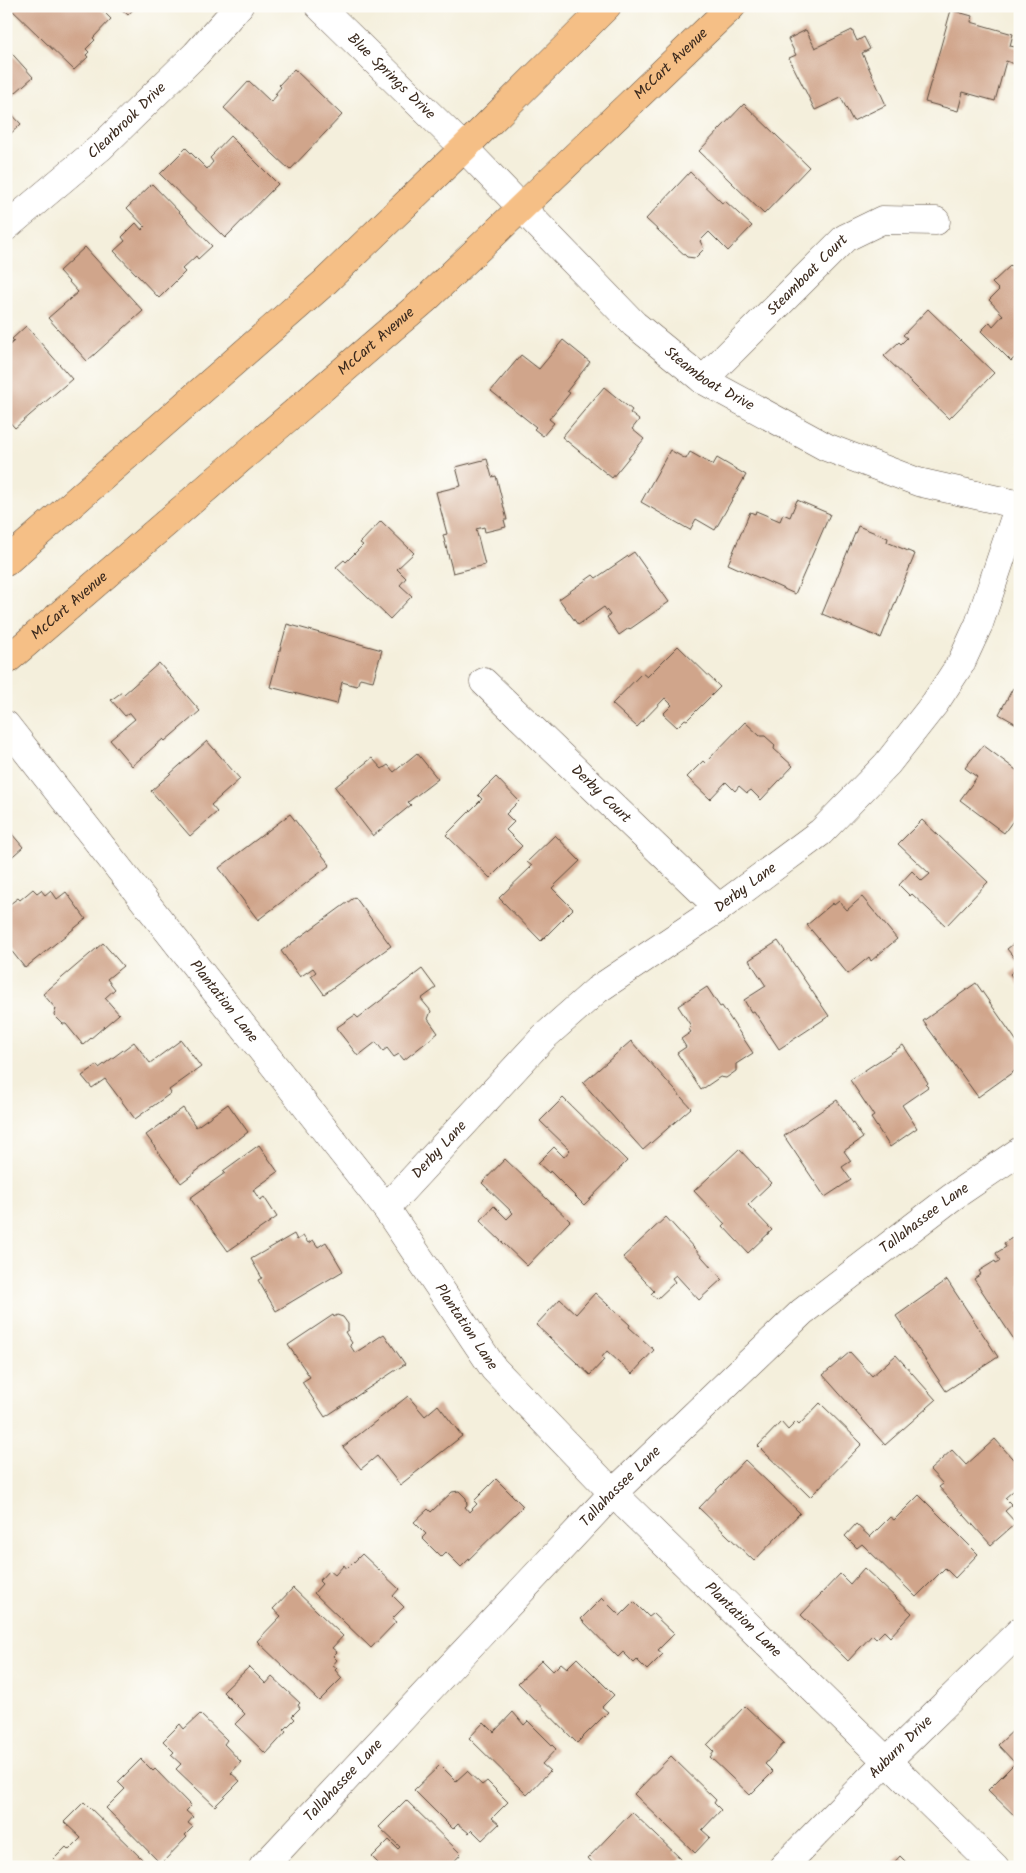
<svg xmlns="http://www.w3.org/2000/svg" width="1026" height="1873" font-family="Kalam,sans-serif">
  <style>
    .building { fill: #d0a58b }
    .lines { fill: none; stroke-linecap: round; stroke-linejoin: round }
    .minor-casing { stroke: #57483a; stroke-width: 29 }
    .major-casing { stroke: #57483a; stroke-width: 29 }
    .minor { stroke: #fff; stroke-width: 28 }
    .major { stroke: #f5bf86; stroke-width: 28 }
    .labels { text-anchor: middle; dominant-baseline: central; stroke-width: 4; stroke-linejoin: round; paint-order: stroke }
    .street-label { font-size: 15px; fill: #3b2a1e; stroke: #fdfcf7 }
  </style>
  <rect width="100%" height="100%" fill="#fdfcf7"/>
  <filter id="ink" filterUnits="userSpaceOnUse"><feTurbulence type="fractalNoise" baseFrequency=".02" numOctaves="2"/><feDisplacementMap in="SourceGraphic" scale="10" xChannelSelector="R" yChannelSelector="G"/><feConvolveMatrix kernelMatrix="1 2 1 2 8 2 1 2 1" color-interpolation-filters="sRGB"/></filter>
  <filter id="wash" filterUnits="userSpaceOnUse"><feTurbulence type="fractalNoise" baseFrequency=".0096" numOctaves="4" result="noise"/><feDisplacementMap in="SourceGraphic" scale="20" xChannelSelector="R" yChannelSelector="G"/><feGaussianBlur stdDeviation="1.12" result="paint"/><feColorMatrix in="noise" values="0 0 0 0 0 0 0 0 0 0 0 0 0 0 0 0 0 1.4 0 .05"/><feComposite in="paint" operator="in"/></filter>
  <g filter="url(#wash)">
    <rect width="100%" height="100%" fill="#f4efdc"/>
    <g id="blocks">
      <!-- building -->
      <g class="building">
        <polygon points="8,6 98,6 111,19 93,38 95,40 86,49 89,52 86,55 88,57 74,70"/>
        <polygon points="118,6 136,6 128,15"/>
        <polygon points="951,10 972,16 971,22 1013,34 1010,46 1020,48 1020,59 1018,65 1006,61 995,101 963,92 958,111 925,102"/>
        <polygon points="806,30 815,48 852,30 857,41 864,37 870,49 862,53 886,105 853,121 841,98 815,110 789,58 796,55 788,39"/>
        <polygon points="6,47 33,77 6,101"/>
        <polygon points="294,69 342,115 290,170 224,108 249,81 271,102 277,95 275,94 281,87 279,85"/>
        <polygon points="744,104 809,167 764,214 699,151"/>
        <polygon points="6,108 21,124 6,138"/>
        <polygon points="230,136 278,184 225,238 160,174 186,148 207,169 213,162 210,158 214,154 213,154"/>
        <polygon points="690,172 722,203 725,201 752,226 728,251 709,232 700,241 704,249 695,258 687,257 646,219"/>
        <polygon points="152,184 212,246 198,259 196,256 182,269 185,272 159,298 114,251 125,241 122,237 136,223 142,230 145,227 127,208"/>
        <polygon points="85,247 143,311 87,361 48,318 78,292 59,271"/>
        <polygon points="1020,264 1020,357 1018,355 1011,361 981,331 990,322 993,326 1003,315 989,300 999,290 992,283 1011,265 1014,269"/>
        <polygon points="928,309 994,373 949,419 884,356 899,342 901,344 907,338 903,335"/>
        <polygon points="26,326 72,379 15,428 6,418 6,348 14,341 12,339"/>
        <polygon points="563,340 590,362 567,391 570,393 549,419 554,423 543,436 534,429 536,427 491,391 521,355 539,369"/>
        <polygon points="604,387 632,410 630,413 639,420 632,429 644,439 612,478 562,437"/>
        <polygon points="670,450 686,459 690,452 713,465 717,458 746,475 715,530 696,519 690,530 641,502"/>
        <polygon points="487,459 492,477 496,476 507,520 504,520 506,527 485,532 484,527 476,529 485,565 453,573 443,535 447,534 436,492 461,486 456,467"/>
        <polygon points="797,500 830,514 795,594 728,564 750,512 755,514 756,511 780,521 783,514 790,517"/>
        <polygon points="381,521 414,553 397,569 406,578 400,585 412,596 390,619 336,567 344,560 346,562 363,545 360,543"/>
        <polygon points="858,526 888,538 887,542 915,554 881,638 822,614"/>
        <polygon points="634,552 669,602 630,629 629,628 619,635 607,617 610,615 604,607 578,625 559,599 593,575 596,578"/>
        <polygon points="287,624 382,650 373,681 360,678 357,686 342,682 337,704 270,687"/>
        <polygon points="678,646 720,687 687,720 685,719 677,727 663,714 672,705 665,698 637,727 612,704 642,673 647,677"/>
        <polygon points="159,663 200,711 165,741 163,739 132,766 110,740 135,719 130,713 125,716 111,700 122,692 124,694"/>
        <polygon points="1013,688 1020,692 1020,726 999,714"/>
        <polygon points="745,722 760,736 765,736 775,745 774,749 793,766 761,800 751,790 747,793 739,786 735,791 726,782 710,799 687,777 703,761 705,763"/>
        <polygon points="207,741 240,779 211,805 217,812 190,836 151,791"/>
        <polygon points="983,745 1020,773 1020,811 1004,833 960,800 977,777 965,768"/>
        <polygon points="417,753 438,779 408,802 411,805 373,836 335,787 372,758 382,769 388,765 394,772"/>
        <polygon points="496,777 519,801 506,814 514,822 506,830 522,846 490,878 446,835 482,799 478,795"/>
        <polygon points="290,814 330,865 258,920 219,868"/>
        <polygon points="922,820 988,882 946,926 912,894 910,896 899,885 912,871 922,881 930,874 898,844"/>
        <polygon points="6,827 23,847 6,862"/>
        <polygon points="555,835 580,861 552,888 573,909 541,941 499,898 532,866 527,862"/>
        <polygon points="33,889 37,893 41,890 45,895 51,890 57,899 66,892 86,919 25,968 6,944 6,907 18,898 20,900"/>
        <polygon points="355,897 391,946 324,994 311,976 316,972 313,968 300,977 281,951"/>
        <polygon points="862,897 897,939 871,961 869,957 848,974 807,925 833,903 834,905 839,901 847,910"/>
        <polygon points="778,941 829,1016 779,1049 754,1011 751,1012 744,1000 766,986 749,960"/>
        <polygon points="1017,941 1020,945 1020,965 1007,949"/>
        <polygon points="103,943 123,966 107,979 115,989 105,998 119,1014 83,1045 66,1024 63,1024 54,1015 56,1009 43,994"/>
        <polygon points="1020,966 1020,987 1010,974"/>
        <polygon points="422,969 436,988 421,999 431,1011 428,1019 438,1033 404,1060 399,1054 394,1057 387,1048 383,1051 376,1042 358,1056 336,1028 355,1015 358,1018"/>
        <polygon points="976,983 1020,1046 1020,1067 978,1097 923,1021"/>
        <polygon points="707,987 720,1007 722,1006 753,1053 736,1064 736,1071 726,1078 720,1077 701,1090 677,1053 686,1047 681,1039 691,1032 688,1028 691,1026 678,1006"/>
        <polygon points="181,1040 201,1067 169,1090 171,1093 135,1119 105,1079 92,1088 82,1076 97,1065 99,1068 134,1042 150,1063"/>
        <polygon points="631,1041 691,1108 643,1150 583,1083"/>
        <polygon points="903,1045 928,1083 926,1085 928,1087 902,1105 917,1128 890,1147 871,1118 874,1116 850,1080"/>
        <polygon points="563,1098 627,1161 584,1205 550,1171 549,1173 538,1163 554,1147 564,1157 570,1150 540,1121"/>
        <polygon points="837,1100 863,1138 844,1151 851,1161 842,1167 851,1180 825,1197 784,1136"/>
        <polygon points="228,1104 248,1132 181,1183 146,1135 183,1108 196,1127"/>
        <polygon points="259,1145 278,1172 253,1190 260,1200 264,1197 277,1217 228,1251 190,1198 225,1173 223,1171"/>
        <polygon points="739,1149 771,1183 748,1205 772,1230 748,1253 723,1226 725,1224 694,1191"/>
        <polygon points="505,1159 570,1221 527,1266 480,1221 494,1206 507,1219 513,1213 482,1183"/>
        <polygon points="666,1217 722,1279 699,1300 676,1275 672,1278 675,1282 657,1299 651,1294 654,1291 623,1257"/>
        <polygon points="1020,1233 1020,1338 1015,1341 974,1279 981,1274 979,1271 995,1261 996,1263 1000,1261 996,1253 1006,1247 1004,1243"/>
        <polygon points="294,1234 297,1240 303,1236 308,1243 313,1240 318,1247 326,1242 343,1271 276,1311 258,1280 262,1278 251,1259"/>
        <polygon points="947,1280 998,1357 946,1391 896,1316"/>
        <polygon points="595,1293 630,1325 629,1327 654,1350 632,1374 607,1351 602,1357 604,1360 590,1375 536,1325 560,1299 576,1314"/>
        <polygon points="333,1315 334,1317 337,1315 343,1317 348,1324 348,1330 345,1332 352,1343 350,1345 355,1353 384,1334 405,1364 325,1417 302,1382 310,1377 288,1345"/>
        <polygon points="850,1352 872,1376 896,1355 936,1400 885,1445 823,1375"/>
        <polygon points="408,1396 425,1416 438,1405 462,1436 400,1485 377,1456 361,1469 343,1447"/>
        <polygon points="820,1403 862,1444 810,1497 758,1446 781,1422 788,1430 796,1422 799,1425"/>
        <polygon points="995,1439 1020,1467 1020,1485 1005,1498 1012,1505 1005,1511 1016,1523 991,1545 939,1487 943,1484 930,1470 952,1450 966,1465"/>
        <polygon points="745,1460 800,1513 754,1561 699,1508"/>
        <polygon points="496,1479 523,1506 461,1567 446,1552 441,1557 422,1538 426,1534 414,1522 428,1509 431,1512 452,1492 459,1491 466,1498 467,1505 465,1507 469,1512 477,1504 474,1501"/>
        <polygon points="919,1495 978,1554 955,1578 945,1568 916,1597 862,1544 857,1548 845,1536 856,1524 870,1537 890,1517 894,1520"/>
        <polygon points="362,1554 399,1589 393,1596 404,1607 392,1619 396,1622 371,1648 314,1593 322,1584 319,1581 329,1570 335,1575 344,1565 347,1569"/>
        <polygon points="864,1568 912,1613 890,1637 884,1631 876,1639 872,1635 848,1661 801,1615 840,1574 850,1584"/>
        <polygon points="293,1588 343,1636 332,1648 337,1652 333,1656 337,1660 333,1665 337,1668 335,1670 342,1678 319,1701 257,1641 281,1616 273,1609"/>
        <polygon points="602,1598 620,1616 634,1602 649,1617 653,1614 674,1634 658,1650 663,1654 647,1670 637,1660 634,1663 623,1652 618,1657 581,1619"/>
        <polygon points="577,1658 614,1695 602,1707 608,1712 577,1743 518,1683 542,1660 553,1671 561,1663 567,1668"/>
        <polygon points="249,1667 266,1684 272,1677 300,1703 298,1705 300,1708 292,1716 295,1719 284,1730 286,1732 266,1754 235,1724 245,1714 223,1692"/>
        <polygon points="745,1706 784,1743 765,1764 773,1772 750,1795 710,1757 714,1752 707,1745"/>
        <polygon points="513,1712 524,1725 528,1721 556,1749 542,1764 550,1771 527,1795 469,1738 484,1722 494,1732"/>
        <polygon points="200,1714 227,1740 224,1744 241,1762 231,1773 240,1781 215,1806 176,1769 181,1764 171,1755 174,1752 163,1741 180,1724 184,1729"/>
        <polygon points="1020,1724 1020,1821 988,1790 1015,1763 998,1745"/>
        <polygon points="671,1756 716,1800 714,1803 721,1810 702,1830 710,1837 695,1853 634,1794"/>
        <polygon points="141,1759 153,1771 155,1769 191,1806 186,1811 193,1817 188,1823 193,1827 185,1835 187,1837 161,1864 106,1808 125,1789 118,1782"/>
        <polygon points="440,1765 456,1781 467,1771 482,1785 487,1781 508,1802 492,1818 499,1824 482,1840 472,1830 469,1833 458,1824 453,1829 414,1790"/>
        <polygon points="406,1800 461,1854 449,1867 382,1867 372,1857 389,1840 398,1849 400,1847 379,1827"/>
        <polygon points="84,1802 145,1862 140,1867 60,1867 53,1860 66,1847 69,1850 81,1838 64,1822"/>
        <polygon points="632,1812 681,1859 674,1867 596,1867 588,1858"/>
        <polygon points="900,1856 911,1867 890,1867"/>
      </g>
    </g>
  </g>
  <g filter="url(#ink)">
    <use href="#blocks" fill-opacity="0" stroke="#57483a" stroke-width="1"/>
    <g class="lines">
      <!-- minor casing -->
      <g class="minor-casing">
        <g id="minor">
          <path id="s1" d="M319,6L464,148L634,324L703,380L826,447L918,482L1020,505"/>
          <path id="s2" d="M6,227L101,147L196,54L239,6"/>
          <path id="s3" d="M703,380L845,238L882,220L936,221"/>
          <path id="s4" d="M484,682L719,908"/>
          <path id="s5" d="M6,725L386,1208L494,1369L613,1493L995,1867"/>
          <path id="s6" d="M386,1208L544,1037L597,990L719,908L821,832L887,764L935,703L961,663L979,624L1019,505"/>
          <path id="s7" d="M263,1867L613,1493L802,1312L951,1198L1020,1151"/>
          <path id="s8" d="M783,1867L887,1761L1020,1631"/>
        </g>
      </g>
      <!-- major casing -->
      <g class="major-casing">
        <g id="major">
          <polyline points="6,562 324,283 464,148 607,6"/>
          <path id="s9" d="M6,661L426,299L732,6"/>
        </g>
      </g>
      <!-- minor -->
      <use href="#minor" class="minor"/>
      <!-- major -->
      <use href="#major" class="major"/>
    </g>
  </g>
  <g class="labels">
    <!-- street labels -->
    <g class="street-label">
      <text stroke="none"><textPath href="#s9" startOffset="894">McCart Avenue</textPath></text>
      <text stroke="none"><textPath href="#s1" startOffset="101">Blue Springs Drive</textPath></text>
      <text stroke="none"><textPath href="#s2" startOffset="161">Clearbrook Drive</textPath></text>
      <text stroke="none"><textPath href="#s3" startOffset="148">Steamboat Court</textPath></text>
      <text stroke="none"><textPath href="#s9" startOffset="489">McCart Avenue</textPath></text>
      <text stroke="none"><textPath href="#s1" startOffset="541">Steamboat Drive</textPath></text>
      <text stroke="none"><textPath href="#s9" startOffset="84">McCart Avenue</textPath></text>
      <text stroke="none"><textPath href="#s4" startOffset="162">Derby Court</textPath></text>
      <text stroke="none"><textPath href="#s6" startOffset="484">Derby Lane</textPath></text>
      <text stroke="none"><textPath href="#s5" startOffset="352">Plantation Lane</textPath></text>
      <text stroke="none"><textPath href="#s6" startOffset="79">Derby Lane</textPath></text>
      <text stroke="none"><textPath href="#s7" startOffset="928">Tallahassee Lane</textPath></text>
      <text stroke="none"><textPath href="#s5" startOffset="758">Plantation Lane</textPath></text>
      <text stroke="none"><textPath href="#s7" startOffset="522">Tallahassee Lane</textPath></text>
      <text stroke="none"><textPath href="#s5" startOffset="1162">Plantation Lane</textPath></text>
      <text stroke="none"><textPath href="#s8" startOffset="168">Auburn Drive</textPath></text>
      <text stroke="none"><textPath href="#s7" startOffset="118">Tallahassee Lane</textPath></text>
    </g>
  </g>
  <!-- margin -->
  <rect width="1026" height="1873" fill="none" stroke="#fdfcf7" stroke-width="25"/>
</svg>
